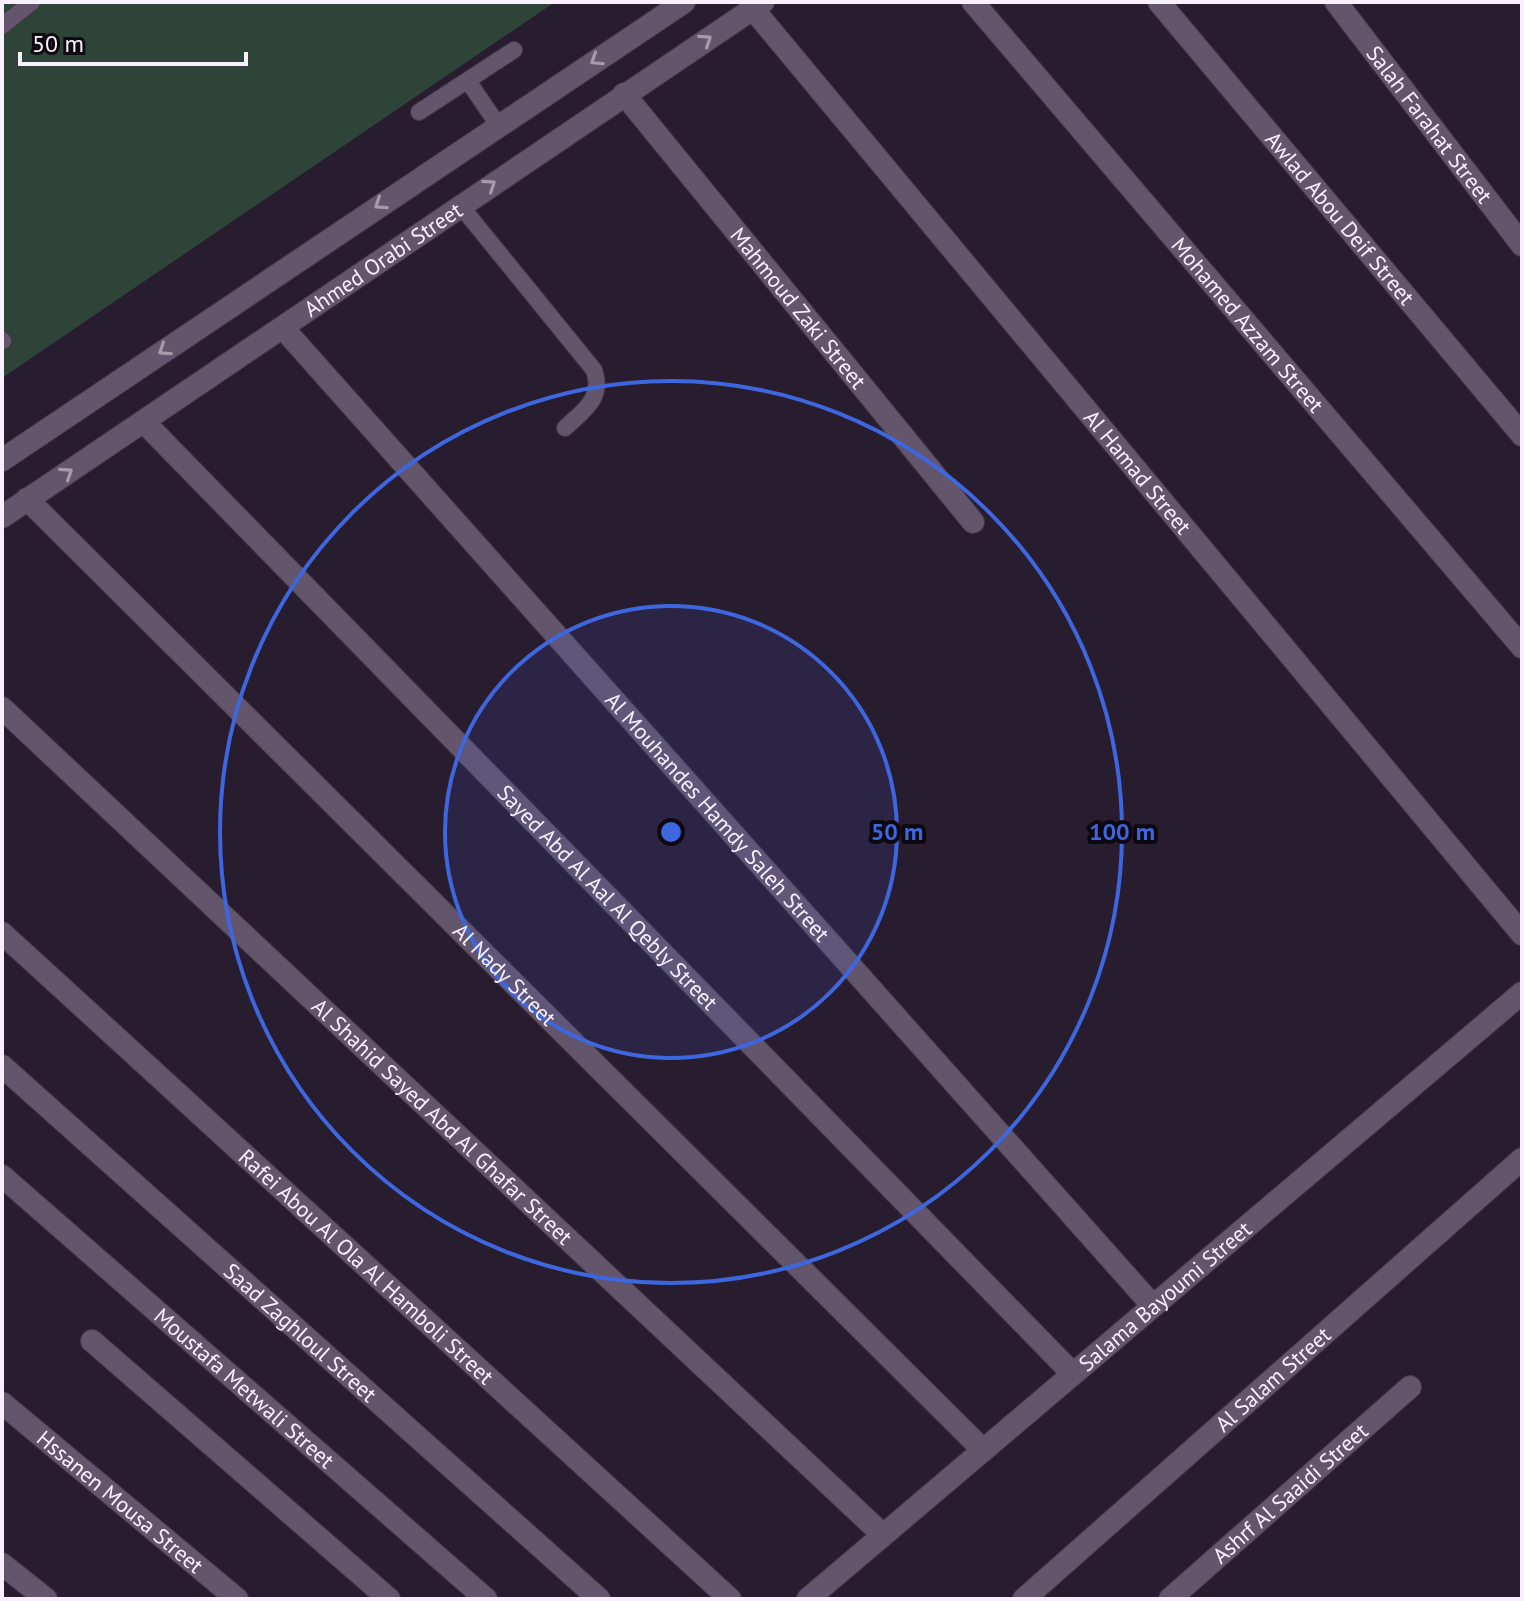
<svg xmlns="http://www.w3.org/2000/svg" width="1524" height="1601" font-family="'PT Sans',sans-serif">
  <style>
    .green { fill: #2e4439 }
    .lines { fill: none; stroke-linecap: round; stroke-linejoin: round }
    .service-casing { stroke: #443949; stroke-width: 18 }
    .minor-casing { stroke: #443949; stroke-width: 24 }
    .tertiary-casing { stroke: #443949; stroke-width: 24 }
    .service { stroke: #63556b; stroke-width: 16 }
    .minor { stroke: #63556b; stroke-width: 22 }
    .tertiary { stroke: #63556b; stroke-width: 22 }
    .oneway { stroke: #a69bad }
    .ring { fill: none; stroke: #3e66de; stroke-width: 4 }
    .labels { text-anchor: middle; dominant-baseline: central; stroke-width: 8; stroke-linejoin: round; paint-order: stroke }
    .street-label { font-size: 22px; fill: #f9f0fd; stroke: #0e0911 }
    .centre { fill: #3e66de; stroke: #0e0911; stroke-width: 4 }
    .ring-label { font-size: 24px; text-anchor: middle; font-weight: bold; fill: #3e66de; stroke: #0e0911; stroke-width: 8; stroke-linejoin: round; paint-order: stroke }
  </style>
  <rect width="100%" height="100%" fill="#281c2f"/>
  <!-- green -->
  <polygon class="green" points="2,2 555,2 2,378"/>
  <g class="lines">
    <!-- service casing -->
    <g class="service-casing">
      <g id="service">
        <polyline points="2,26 32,2"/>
        <polyline points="468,81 498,125"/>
        <polyline points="419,112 514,50"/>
        <path d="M460,205L594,370C604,398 584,410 565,428"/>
        <polyline points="2,340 3,341"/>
      </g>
    </g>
    <!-- minor casing -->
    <g class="minor-casing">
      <g id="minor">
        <path id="s1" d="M973,2L1522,647"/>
        <path id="s2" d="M1159,2L1522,435"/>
        <path id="s3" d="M1336,2L1522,245"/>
        <path id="s4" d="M753,9L1522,934"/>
        <path id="s5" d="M624,94L973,522"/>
        <path id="s6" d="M283,328L1153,1306"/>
        <path id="s7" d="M144,422L1073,1374"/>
        <path id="s8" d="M27,499L983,1450"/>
        <path id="s9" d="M2,708L883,1535"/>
        <path id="s10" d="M2,933L730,1599"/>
        <path id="s11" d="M2,1066L599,1599"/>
        <path id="s12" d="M2,1176L486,1599"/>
        <polyline points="92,1341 389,1599"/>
        <path id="s13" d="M2,1403L237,1599"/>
        <polyline points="2,1564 46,1599"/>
        <path id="s14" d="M1024,1599L1522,1159"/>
        <path id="s15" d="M1170,1599L1410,1387"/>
      </g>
    </g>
    <!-- tertiary casing -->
    <g class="tertiary-casing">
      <g id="tertiary">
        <polyline points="2,460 684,2"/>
        <path id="s16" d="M2,517L763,2"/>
        <path id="s17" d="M808,1599L1522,993"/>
      </g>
    </g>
    <!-- service -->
    <use href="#service" class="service"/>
    <!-- minor -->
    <use href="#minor" class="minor"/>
    <!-- tertiary -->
    <use href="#tertiary" class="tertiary"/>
  </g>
  <!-- one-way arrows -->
  <defs><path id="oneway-chevron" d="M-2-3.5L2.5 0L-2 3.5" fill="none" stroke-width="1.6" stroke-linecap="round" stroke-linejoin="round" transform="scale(2)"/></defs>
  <g class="oneway">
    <use href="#oneway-chevron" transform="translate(706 40) rotate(-34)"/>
    <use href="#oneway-chevron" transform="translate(596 60) rotate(147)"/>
    <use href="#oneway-chevron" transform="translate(490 185) rotate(-34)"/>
    <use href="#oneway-chevron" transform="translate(380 204) rotate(146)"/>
    <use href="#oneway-chevron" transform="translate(164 350) rotate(146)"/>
    <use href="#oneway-chevron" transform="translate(67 473) rotate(-34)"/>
  </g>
  <!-- distance rings -->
  <circle cx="671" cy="832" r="226" fill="#3e66de" fill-opacity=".12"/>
  <g class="ring">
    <circle cx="671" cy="832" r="226"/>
    <circle cx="671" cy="832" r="451"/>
  </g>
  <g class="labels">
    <!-- street labels -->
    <g class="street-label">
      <text stroke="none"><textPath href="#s3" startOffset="154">Salah Farahat Street</textPath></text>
      <text stroke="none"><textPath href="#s2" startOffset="282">Awlad Abou Deif Street</textPath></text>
      <text stroke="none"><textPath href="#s16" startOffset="460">Ahmed Orabi Street</textPath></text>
      <text stroke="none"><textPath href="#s5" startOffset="276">Mahmoud Zaki Street</textPath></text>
      <text stroke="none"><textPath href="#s1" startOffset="424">Mohamed Azzam Street</textPath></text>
      <text stroke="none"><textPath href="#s4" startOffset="602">Al Hamad Street</textPath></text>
      <text stroke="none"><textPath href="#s6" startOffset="654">Al Mouhandes Hamdy Saleh Street</textPath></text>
      <text stroke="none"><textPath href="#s7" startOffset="664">Sayed Abd Al Aal Al Qebly Street</textPath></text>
      <text stroke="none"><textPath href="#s8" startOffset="674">Al Nady Street</textPath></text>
      <text stroke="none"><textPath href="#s9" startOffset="604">Al Shahid Sayed Abd Al Ghafar Street</textPath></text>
      <text stroke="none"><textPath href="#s10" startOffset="494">Rafei Abou Al Ola Al Hamboli Street</textPath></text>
      <text stroke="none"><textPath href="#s17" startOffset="468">Salama Bayoumi Street</textPath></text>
      <text stroke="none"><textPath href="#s11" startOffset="400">Saad Zaghloul Street</textPath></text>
      <text stroke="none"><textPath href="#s14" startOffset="332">Al Salam Street</textPath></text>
      <text stroke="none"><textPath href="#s12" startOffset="322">Moustafa Metwali Street</textPath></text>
      <text stroke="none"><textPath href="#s15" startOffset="160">Ashrf Al Saaidi Street</textPath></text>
      <text stroke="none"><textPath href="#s13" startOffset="154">Hssanen Mousa Street</textPath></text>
    </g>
  </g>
  <circle cx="671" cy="832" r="12" class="centre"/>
  <g class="ring-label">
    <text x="897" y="840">50 m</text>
    <text x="1122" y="840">100 m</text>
  </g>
  <!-- border -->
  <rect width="1524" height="1601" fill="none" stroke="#f9f0fd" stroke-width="8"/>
  <!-- scale -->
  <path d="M20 52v12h226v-12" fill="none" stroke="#f9f0fd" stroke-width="4"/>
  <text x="32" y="52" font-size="24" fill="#f9f0fd" stroke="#0e0911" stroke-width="6" paint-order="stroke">50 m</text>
</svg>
